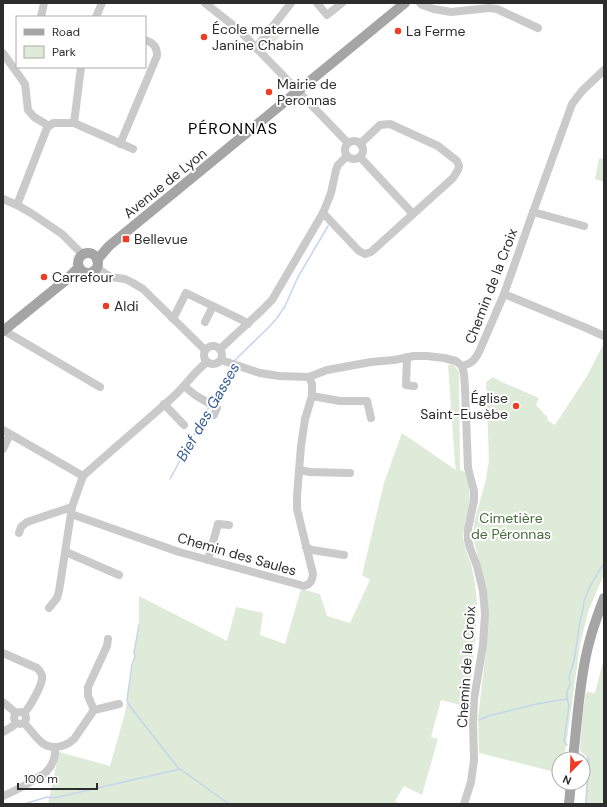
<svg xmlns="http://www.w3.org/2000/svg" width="607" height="807" font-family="'DM Sans',sans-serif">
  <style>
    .green { fill: #dfebd9 }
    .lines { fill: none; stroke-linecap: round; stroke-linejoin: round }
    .stream { stroke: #c4d5ec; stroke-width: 1.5 }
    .minor { stroke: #cacaca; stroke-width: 8 }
    .major { stroke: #a5a5a5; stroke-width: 10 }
    .poi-dot { fill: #ed3e25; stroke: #fff; stroke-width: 1.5 }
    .labels { text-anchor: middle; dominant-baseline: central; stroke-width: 4; stroke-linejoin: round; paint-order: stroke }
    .poi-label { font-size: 14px; fill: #2d2d2d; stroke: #fff; text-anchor: start }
    .street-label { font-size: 14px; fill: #2d2d2d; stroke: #fff }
    .park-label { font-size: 14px; fill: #466a38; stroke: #fff }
    .water-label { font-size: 15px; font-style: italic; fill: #375d92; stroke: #fff }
    .quarter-label { font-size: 16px; letter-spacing: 1px; fill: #000; stroke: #fff }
  </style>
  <rect width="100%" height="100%" fill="#fff"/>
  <!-- green -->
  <g class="green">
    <polygon points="278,25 284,32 270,46 265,43"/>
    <polygon points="599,158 604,159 604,182 595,179"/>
    <polygon points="604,343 604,574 588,612 580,645 566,746 564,759 559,759 559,773 479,753 478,718 487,641 484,580 474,541 474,523 486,479 489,460 486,382 493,377 502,382 539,398 536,405 548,418 547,420 555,425 587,376"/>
    <polygon points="453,364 459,372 460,470 465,472 469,485 470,501 469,510 466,518 463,537 466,551 471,564 475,583 477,603 475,643 468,707 441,700 431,737 438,739 422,795 404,786 395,801 400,804 48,804 59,752 110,766 125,713 139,624 139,596 227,641 236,607 263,613 260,635 285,644 301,589 320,594 327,616 350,623 370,580 362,575 384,483 402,433 456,470 455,464 448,365"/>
    <polygon points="604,658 604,804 585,804 587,757 580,751 582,718 586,692 595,693"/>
  </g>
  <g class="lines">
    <!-- stream -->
    <g class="stream">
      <polyline points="234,361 270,326 277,318 285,306 298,277 328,226"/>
      <polyline points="212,401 231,366"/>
      <polyline points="170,479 209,407"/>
      <polyline points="139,625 134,653 135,657 132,664 127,700 129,705 179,769"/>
      <polyline points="479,720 488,716 541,703 567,699"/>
      <polyline points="567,745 564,741 569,705 567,699 567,692 570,684 569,677 574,661 580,621 583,609 584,601 590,586 604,563"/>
      <polyline points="24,804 47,797 54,798 180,769 229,804"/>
      <polyline points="586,804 589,760 589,759 587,757"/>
    </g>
    <!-- minor -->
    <g class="minor">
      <polyline points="205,3 239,30 348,143"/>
      <polyline points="317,3 327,15 342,3"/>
      <polyline points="420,3 422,5 434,9 451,12 489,8 497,9 538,28"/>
      <polyline points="41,17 44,3"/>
      <polyline points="96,17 102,3"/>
      <polyline points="256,48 291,3"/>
      <polyline points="3,53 25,84 28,110 34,117 49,126"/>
      <polyline points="74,123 133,149"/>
      <circle cx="354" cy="150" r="9"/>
      <path d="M120,144L157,56C157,47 154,43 145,40"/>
      <polyline points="360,157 413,214"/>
      <polyline points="3,199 17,205 31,213 62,234 83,255"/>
      <polyline points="17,205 47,128 53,123 74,123 81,67"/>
      <polyline points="533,212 584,226"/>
      <polyline points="323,213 359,251 365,254 371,252 453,178 458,170 459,166 457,161 438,146 390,124 380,125 360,144"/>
      <polyline points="97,268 111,277 125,279 133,283 143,289 205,350"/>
      <polyline points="504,294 584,327 604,336"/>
      <polyline points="172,318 175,315 186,293 242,320 248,324"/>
      <polyline points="205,322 213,306"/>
      <polyline points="3,330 100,387"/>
      <circle cx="213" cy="355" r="9"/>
      <polyline points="220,349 261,311 272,300 323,213 331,193 336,170 338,165 347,156"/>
      <polyline points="407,357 406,385 414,386"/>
      <polyline points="221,360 260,373 279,376 309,377 327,370 371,362 394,360 414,356 427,356 444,358 456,361 462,366"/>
      <polyline points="184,386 195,395 217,408 214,415"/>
      <polyline points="312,396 340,401 367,401 371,418"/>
      <polyline points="164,404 184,425"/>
      <path d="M3,430L83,476C113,449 143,424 173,397C185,386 194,372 207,362"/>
      <polyline points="3,449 10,434"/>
      <polyline points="299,470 310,472 350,473"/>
      <path d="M71,514L179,552L304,586C311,584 312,581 313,574L297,509V496L301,446L305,419L312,396V384L309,377"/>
      <polyline points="19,533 21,527 27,522 72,507"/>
      <polyline points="306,547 312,550 344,555"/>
      <polyline points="66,552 119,575"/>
      <polyline points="208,560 218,524 229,525"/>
      <polyline points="49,608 57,598 59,591 72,507 83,476"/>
      <path d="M3,653L37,668C40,671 43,675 42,679C41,687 30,707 24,713"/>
      <polyline points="3,702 16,713"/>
      <polyline points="94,710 88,696 88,687 107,646 108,639"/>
      <circle cx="20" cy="718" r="6"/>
      <path d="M24,723C29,728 34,735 39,740C49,751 64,748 74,739L94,710L119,704"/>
      <polyline points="3,732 13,726 16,723"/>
      <path d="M3,796C15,791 26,785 37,778C40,776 45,774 47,771C53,765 56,755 55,748"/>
      <path d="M464,804L471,782L474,760L473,723L474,699L483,645L485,614L483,591L477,566L470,548L468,540V529L474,501V491L468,468L465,388L464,374L462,366C472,363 474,361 479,352L504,294L533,212L572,104L582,91L604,70"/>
    </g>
    <!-- major -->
    <g class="major">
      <circle cx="88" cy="263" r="10"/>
      <polyline points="97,260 109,246 405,3"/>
      <polyline points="3,331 66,280 79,267"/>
      <path d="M573,759C577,723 579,686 587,651C591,633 597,616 604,598"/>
      <polyline points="569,804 571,783"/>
    </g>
  </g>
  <!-- markers -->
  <g class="poi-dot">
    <circle cx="398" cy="31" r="4"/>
    <circle cx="204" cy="37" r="4"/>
    <circle cx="269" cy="92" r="4"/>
    <rect x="122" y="235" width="8" height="8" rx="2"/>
    <circle cx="44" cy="277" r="4"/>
    <circle cx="106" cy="306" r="4"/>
    <circle cx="516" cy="406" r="4"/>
  </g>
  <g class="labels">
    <!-- poi labels -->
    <g class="poi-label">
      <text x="212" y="29">École maternelle<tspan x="212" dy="16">Janine Chabin</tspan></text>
      <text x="406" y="31">La Ferme</text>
      <text x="277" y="84">Mairie de<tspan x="277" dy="16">Peronnas</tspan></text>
      <text x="134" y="239">Bellevue</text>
      <text x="52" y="277">Carrefour</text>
      <text x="114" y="306">Aldi</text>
      <text x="508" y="398" text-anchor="end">Église<tspan x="508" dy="16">Saint-Eusèbe</tspan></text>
    </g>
    <!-- street labels -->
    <g class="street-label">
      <text transform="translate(165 183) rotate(-39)">Avenue de Lyon</text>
      <text transform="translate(491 286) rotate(-69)">Chemin de la Croix</text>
      <text transform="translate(237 554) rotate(16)">Chemin des Saules</text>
      <text transform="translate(466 667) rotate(-86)">Chemin de la Croix</text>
    </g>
    <!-- park labels -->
    <g class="park-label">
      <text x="511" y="518">Cimetière<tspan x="511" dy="16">de Péronnas</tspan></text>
    </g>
    <!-- water labels -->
    <g class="water-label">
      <text transform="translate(208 412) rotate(-60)">Bief des Gasses</text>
    </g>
    <!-- quarter labels -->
    <g class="quarter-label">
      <text x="233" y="128">PÉRONNAS</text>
    </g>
  </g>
  <!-- border -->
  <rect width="607" height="807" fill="none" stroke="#2d2d2d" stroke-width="8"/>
  <!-- legend -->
  <rect x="16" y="16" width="130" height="52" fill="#ffffff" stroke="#ababab"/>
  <rect x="24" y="29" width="20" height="6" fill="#a5a5a5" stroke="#ababab"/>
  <text x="52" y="36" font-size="12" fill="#2d2d2d">Road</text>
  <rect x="24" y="46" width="20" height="12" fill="#dfebd9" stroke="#ababab"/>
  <text x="52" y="56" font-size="12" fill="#2d2d2d">Park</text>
  <!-- north arrow -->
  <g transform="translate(571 771) rotate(203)"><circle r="19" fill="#ffffff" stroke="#ababab"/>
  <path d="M0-3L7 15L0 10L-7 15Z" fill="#ed3e25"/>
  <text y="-6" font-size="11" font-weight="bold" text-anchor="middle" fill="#2d2d2d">N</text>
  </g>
  <!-- scale -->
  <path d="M18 783v6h79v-6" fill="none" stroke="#2d2d2d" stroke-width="2"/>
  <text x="24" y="783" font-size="12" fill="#2d2d2d" stroke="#ffffff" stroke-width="3" paint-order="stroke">100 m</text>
</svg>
